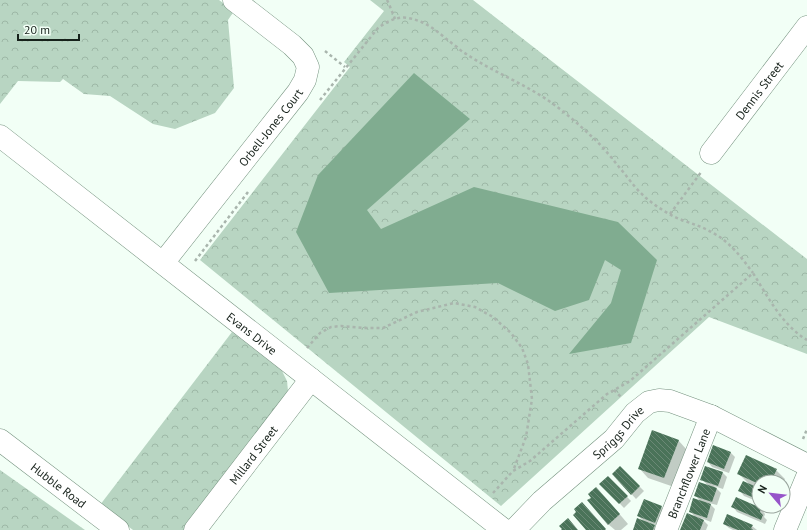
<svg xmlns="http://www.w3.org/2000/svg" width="807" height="530" font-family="'PT Sans',sans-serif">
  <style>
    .park { fill: url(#park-crowns) }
    .water { fill: #80ac90 }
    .shadow { fill: #0003 }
    .building { fill: url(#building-back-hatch) }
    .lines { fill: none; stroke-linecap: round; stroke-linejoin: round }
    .minor-casing { stroke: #75927f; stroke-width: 23 }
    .path { stroke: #a9b5ad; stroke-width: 2.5; stroke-dasharray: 3 3; stroke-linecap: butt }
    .minor { stroke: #fff; stroke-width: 22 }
    .labels { text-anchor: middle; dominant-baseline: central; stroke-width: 3; stroke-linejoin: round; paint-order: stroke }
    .street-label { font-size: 12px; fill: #16211a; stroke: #f2fff6 }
  </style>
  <defs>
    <pattern id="park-crowns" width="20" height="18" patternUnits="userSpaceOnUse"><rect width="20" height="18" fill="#b8d5c2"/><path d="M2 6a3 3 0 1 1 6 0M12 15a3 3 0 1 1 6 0" fill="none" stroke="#9db7a6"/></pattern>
    <pattern id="building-back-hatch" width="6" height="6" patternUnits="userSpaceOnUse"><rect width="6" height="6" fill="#4a7359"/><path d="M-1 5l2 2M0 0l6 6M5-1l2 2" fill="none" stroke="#6b8976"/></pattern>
  </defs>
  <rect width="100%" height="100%" fill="#f2fff6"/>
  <!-- park -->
  <g class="park">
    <polygon points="0,0 219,0 234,11 228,20 234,88 215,113 175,129 153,124 110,96 84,94 63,79 60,82 18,81 0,104"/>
    <polygon points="370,0 473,0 807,259 807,354 709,317 501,506 200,260 350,67 344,62 384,11"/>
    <polygon points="232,332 282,371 287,381 288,391 283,400 184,530 133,530 100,505"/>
    <polygon points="0,470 85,530 0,530"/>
  </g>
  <!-- water -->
  <polygon class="water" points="414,73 470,119 367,210 381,229 474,187 618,222 657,260 631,343 569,354 611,303 621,270 605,260 589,300 555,311 498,283 329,293 296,232 318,175"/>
  <!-- shadow -->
  <g class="shadow">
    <polygon points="678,440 687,450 674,487 648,478 639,468"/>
    <polygon points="714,446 731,453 735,457 729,473 712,467 708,462"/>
    <polygon points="620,467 644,491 636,499 613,474"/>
    <polygon points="776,470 785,479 783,484 787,487 783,496 783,482 759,482 759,502 744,496 740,491 751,486 739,474"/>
    <polygon points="723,473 727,477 723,489 714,486 721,493 717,505 709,503 715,509 711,522 701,518 708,525 706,530 681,530 696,518 690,511 701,502 695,495 708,486 702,479"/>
    <polygon points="608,477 631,501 624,508 601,484"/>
    <polygon points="596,488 605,497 628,524 621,530 615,530 608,524 592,498"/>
    <polygon points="736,499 761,509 765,514 764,517 767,520 765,524 737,512 733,507"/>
    <polygon points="661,507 666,511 660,527 653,524 659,530 634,530 645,522 638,516"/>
    <polygon points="724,524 752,526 757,530 733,530 729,528"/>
  </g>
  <!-- building -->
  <g class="building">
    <polygon points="652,430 679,440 664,478 638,469"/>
    <polygon points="713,445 731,452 724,469 707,462"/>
    <polygon points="746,455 777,469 774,475 778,477 776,482 759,482 759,484 737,474"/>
    <polygon points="620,466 640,486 631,495 612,474"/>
    <polygon points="705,466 723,472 718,486 700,480"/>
    <polygon points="608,476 628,496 619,504 599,484"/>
    <polygon points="743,481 759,488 759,500 738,491"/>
    <polygon points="699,482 717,488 712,502 694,496"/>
    <polygon points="596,487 620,514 608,525 587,500 591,498 588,494"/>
    <polygon points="736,497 761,508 760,512 763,515 761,520 731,507"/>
    <polygon points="693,498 711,504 707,518 689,512"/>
    <polygon points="644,499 662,506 655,523 637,516"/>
    <polygon points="582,502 606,529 605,530 586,530 573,515 576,512 574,509"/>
    <polygon points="687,513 704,520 700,530 680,530"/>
    <polygon points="727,514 753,525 751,528 753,530 738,530 723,524"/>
    <polygon points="568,518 578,530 561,530 562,529 559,526"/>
    <polygon points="637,518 655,525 653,530 633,530"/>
  </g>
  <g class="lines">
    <!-- minor casing -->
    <g class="minor-casing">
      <g id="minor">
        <path id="s1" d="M0,136L504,530"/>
        <path id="s2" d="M711,153L807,27"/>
        <path id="s3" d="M163,263L298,92L305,80L308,67L303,56L292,45L234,0"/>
        <path id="s4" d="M0,440L118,530"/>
        <path id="s5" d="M195,530L311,379"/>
        <path id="s6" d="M514,530L542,501L614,439L635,413L649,402L659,400L670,401L711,416L807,465"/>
        <path id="s7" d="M666,530L711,416"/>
        <polyline points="785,530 807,477"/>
      </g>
    </g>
    <!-- path -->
    <g class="path">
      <polyline points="387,0 389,4 395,19"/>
      <polyline points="325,51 345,67"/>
      <path d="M320,100L378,28C386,22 397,16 408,18C430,22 440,35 457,47C462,52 468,55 474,59C497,73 521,83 543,97C560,108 575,121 590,135C603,146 613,160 624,173C631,182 638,191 646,198C657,207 669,215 682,220C693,224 703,227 713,233C730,242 742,258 753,273"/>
      <polyline points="670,214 702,171"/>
      <polyline points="195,261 248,192"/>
      <polyline points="307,348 320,333 331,327 341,326 365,328 383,328 417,312 454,303 475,307 493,317 511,333 522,348 528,364 532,399 526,437 513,471"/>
      <polyline points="614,390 622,398"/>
      <polyline points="803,439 807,429"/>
      <path d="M493,493L513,471L530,461L607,394L630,381L753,273C768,297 782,325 807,340"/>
    </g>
    <!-- minor -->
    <use href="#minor" class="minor"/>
  </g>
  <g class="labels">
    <!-- street labels -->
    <g class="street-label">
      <text stroke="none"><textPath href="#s2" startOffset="79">Dennis Street</textPath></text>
      <text stroke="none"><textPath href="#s3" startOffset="173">Orbell-Jones Court</textPath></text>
      <text stroke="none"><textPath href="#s1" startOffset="320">Evans Drive</textPath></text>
      <text stroke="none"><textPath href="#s6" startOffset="143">Spriggs Drive</textPath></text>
      <text stroke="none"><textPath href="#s5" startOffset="95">Millard Street</textPath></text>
      <text stroke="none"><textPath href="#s7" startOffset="61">Branchflower Lane</textPath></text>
      <text stroke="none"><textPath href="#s4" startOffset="74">Hubble Road</textPath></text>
    </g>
  </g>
  <!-- north arrow -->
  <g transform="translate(771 494) rotate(298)"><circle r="19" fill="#f2fff6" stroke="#9aa69e"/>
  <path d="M0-3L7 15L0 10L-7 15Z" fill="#9654c9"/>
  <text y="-6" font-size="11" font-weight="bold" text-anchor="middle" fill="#16211a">N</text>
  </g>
  <!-- scale -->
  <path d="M18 34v6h61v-6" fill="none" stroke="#16211a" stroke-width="2"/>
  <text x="24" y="34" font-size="12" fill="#16211a" stroke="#f2fff6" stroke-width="3" paint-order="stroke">20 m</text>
</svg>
